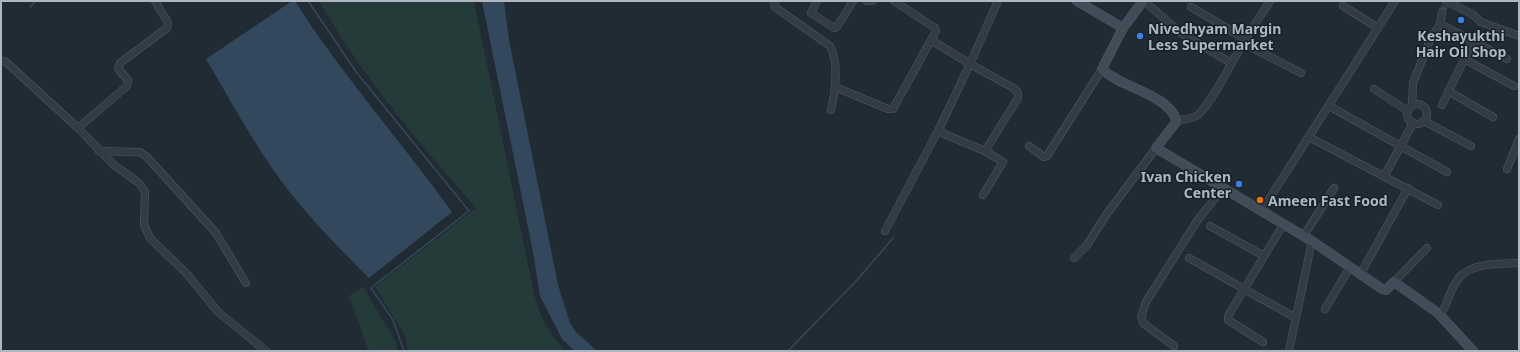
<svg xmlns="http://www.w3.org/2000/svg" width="1520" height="352" font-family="'Noto Sans',sans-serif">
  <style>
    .green { fill: #253b39 }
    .water { fill: #33485c }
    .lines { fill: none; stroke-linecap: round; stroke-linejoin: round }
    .stream { stroke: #33485c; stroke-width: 1.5 }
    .street-tunnel { stroke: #354049; stroke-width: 7; stroke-dasharray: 7 3.5; stroke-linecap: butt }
    .street-casing { stroke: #505a63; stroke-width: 8 }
    .secondary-casing { stroke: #505a63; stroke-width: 10 }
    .street { stroke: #333c45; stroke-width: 7 }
    .secondary { stroke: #414c58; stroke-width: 9 }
    .shop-dot { fill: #3f7fe0; stroke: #182129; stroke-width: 1.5 }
    .food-dot { fill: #e8710a; stroke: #182129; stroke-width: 1.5 }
    .labels { text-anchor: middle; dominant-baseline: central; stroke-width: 3; stroke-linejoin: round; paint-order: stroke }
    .poi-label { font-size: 14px; font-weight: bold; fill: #adb7c2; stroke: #182129; text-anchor: start }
  </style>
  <rect width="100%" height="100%" fill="#202b34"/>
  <!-- green -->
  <g class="green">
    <path d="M319,1H474L534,294C540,318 549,332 564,351H408L405,336L375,287L476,208C419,143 363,77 319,1Z"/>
    <polygon points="363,287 396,342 397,351 369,351 349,296"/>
  </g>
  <!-- water -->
  <g class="water">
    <path d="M292,1H295C342,75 401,141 452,212L369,278C341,250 313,222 288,190C257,150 232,103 206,59Z"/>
    <polygon points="482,1 504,1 509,40 558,285 570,323 575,331 597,351 575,351 562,339 540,296 533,252"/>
  </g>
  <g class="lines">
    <!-- stream -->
    <g class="stream">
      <polyline points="308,1 357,73 469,211 371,288 393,320 404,351"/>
      <polyline points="30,7 36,1"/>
      <polyline points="788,351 857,280 893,238"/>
    </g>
    <!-- street-tunnel -->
    <polyline class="street-tunnel" points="1442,12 1445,6"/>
    <!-- street casing -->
    <g class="street-casing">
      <g id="street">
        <path d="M774,1L775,7L830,46C839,63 835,92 831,110"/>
        <polyline points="817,1 811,13 834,28 837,27 853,1"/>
        <polyline points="867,1 872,1"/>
        <polyline points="894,1 935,28 936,31 931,40 970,64 939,129 944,134 985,151 1003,162 983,195"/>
        <polyline points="1144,1 1181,33 1231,63"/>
        <polyline points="1270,1 1243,43 1301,73"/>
        <polyline points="1446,1 1472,14 1481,22 1519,36"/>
        <polyline points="1343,6 1378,28"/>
        <polyline points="1191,7 1245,39"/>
        <polyline points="1440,24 1473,41 1442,105"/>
        <polyline points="1473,41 1507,59"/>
        <polyline points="1464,59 1514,86"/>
        <polyline points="1,61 6,62 78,128 114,165 139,183 145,192 144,225 150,238 187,274 218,312 266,351"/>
        <polyline points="835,87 888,109 893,109 931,40"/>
        <polyline points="1374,89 1408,111"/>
        <polyline points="1448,91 1493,117"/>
        <circle cx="1417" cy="114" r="10"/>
        <polyline points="1329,106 1447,172"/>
        <polyline points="1412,106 1413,83 1430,40 1440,24 1442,12"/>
        <path d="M1177,121C1184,119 1192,119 1198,115C1211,104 1233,60 1243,43"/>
        <polyline points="1424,121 1471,146"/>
        <polyline points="78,128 127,86 128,80 118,69 120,63 167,28 168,23 155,1"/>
        <polyline points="1309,137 1438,205"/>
        <polyline points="1029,146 1044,157 1047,156 1102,69"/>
        <polyline points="99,151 140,152 147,157 216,233 246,283"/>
        <polyline points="985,151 1018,98 1018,93 1015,89 970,64 998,1"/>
        <polyline points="1507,169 1519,139"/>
        <polyline points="1385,175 1413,123"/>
        <polyline points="1261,212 1395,1"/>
        <polyline points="1210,226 1264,256"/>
        <polyline points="885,231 939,129"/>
        <polyline points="1303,237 1334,188"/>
        <polyline points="1074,258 1087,245 1106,215 1156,148"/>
        <polyline points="1189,258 1296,318"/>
        <polyline points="1361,273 1408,188"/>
        <polyline points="1394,282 1427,248"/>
        <polyline points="1325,309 1350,267"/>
        <path d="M1440,316C1447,305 1449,293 1456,282C1467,262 1499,264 1519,263"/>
        <polyline points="1263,342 1228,320 1228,316 1283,225"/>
        <polyline points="1174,346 1143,323 1141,317 1146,302 1197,221 1223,188"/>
        <polyline points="1289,351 1312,241"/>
      </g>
    </g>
    <!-- secondary casing -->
    <g class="secondary-casing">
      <g id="secondary">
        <polyline points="1077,1 1123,28"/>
        <path d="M1143,1L1123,28L1102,69C1121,88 1167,93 1177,121L1156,148L1312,241L1382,289L1386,290L1394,282L1438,313L1473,351"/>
      </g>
    </g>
    <!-- street -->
    <use href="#street" class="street"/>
    <!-- secondary -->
    <use href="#secondary" class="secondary"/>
  </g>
  <!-- markers -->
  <g class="shop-dot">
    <circle cx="1461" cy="20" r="4"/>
    <circle cx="1140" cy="36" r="4"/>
    <circle cx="1239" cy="184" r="4"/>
  </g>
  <circle class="food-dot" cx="1260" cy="200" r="4"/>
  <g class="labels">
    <!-- poi labels -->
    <g class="poi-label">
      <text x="1148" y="28">Nivedhyam Margin<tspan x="1148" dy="16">Less Supermarket</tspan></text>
      <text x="1461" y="35" text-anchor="middle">Keshayukthi<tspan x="1461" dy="16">Hair Oil Shop</tspan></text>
      <text x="1231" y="176" text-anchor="end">Ivan Chicken<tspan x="1231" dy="16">Center</tspan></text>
      <text x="1268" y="200">Ameen Fast Food</text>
    </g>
  </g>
  <!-- border -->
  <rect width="1520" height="352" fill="none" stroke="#adb7c2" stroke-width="4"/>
</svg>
